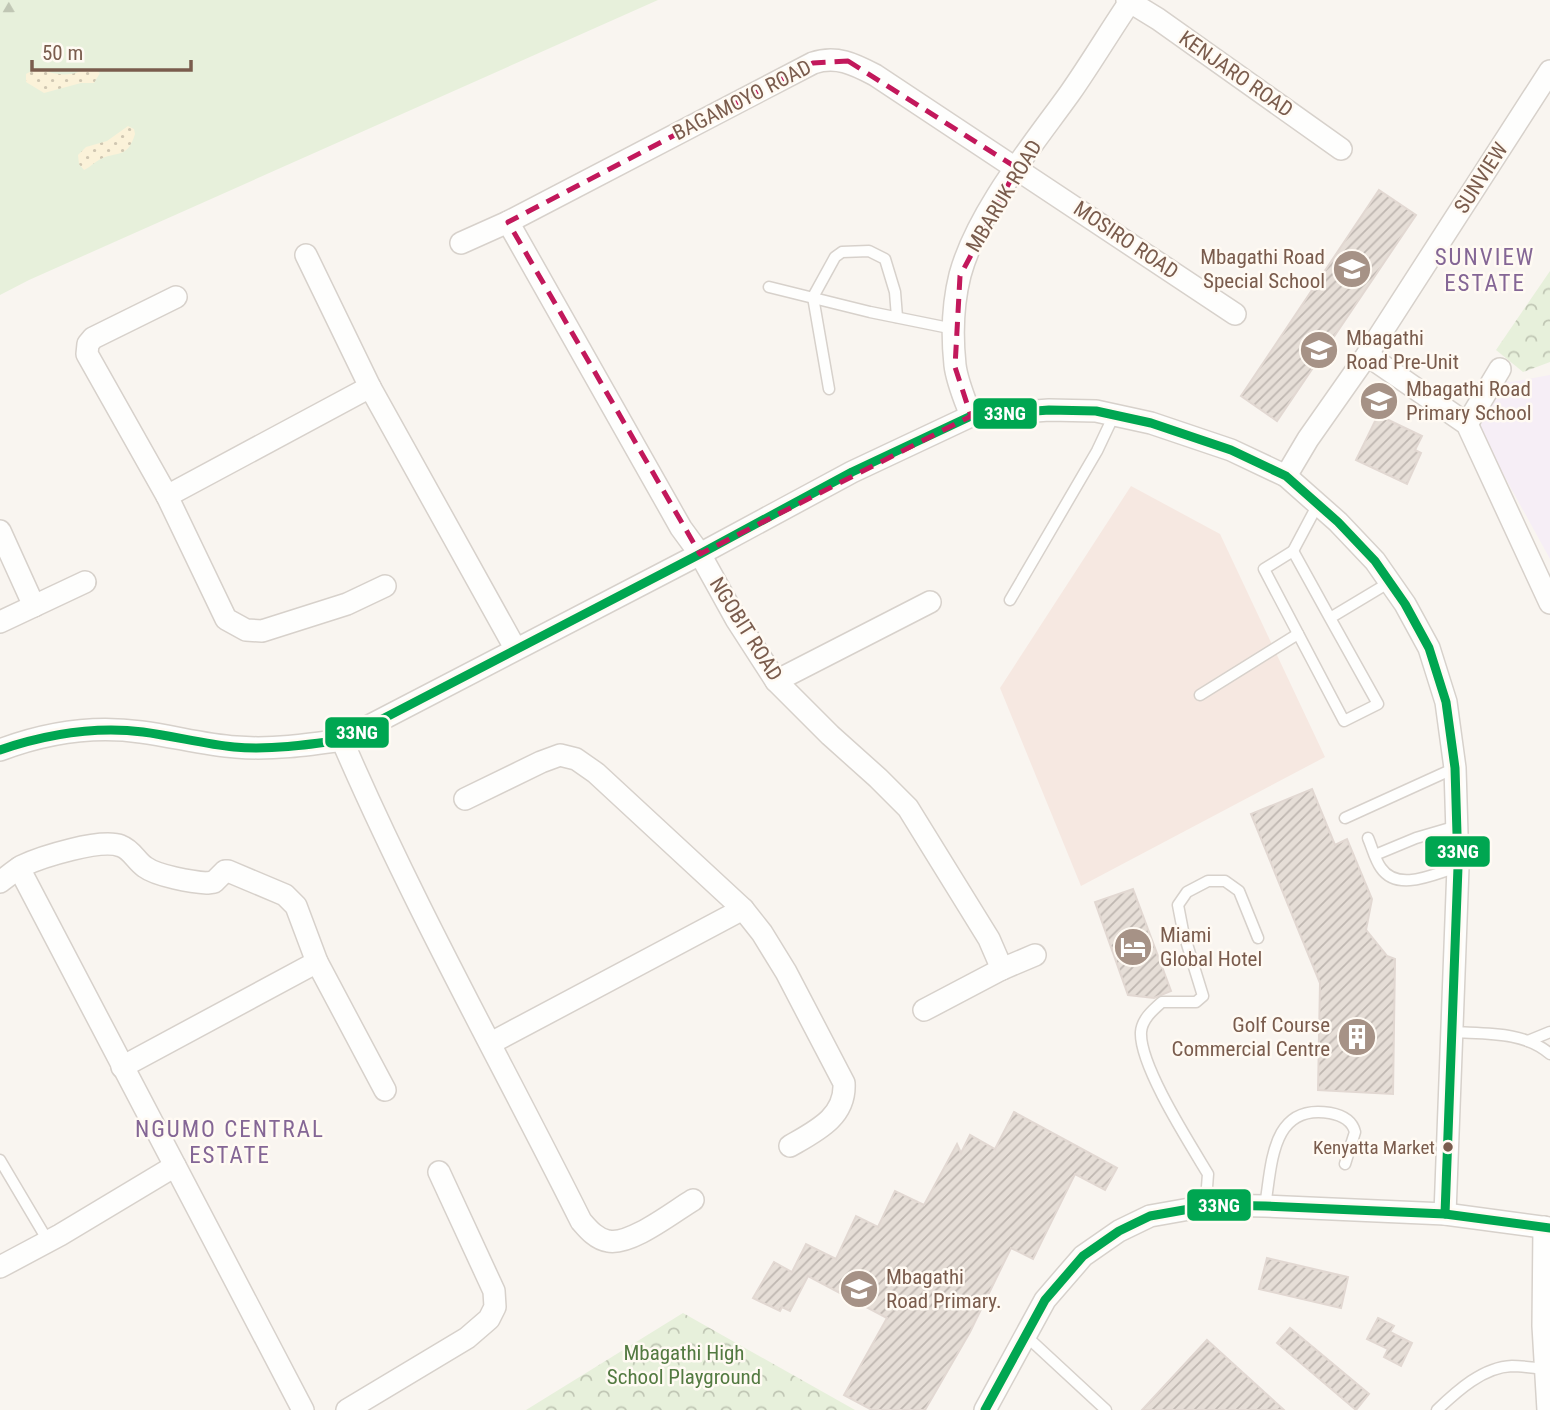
<svg xmlns="http://www.w3.org/2000/svg" width="1550" height="1410" font-family="'Roboto Condensed',sans-serif">
  <style>
    .commercial { fill: #f6e8e1 }
    .education { fill: #f6eef6 }
    .green { fill: #e7f0db }
    .forest { fill: url(#forest-firs) }
    .sand { fill: url(#sand-dots) }
    .park { fill: url(#park-crowns) }
    .building { fill: url(#building-hatch); stroke: #e2d8d2; stroke-width: 2 }
    .lines { fill: none; stroke-linecap: round; stroke-linejoin: round }
    .lane-casing { stroke: #d7d1cb; stroke-width: 13 }
    .street-casing { stroke: #d7d1cb; stroke-width: 24 }
    .lane { stroke: #fefefd; stroke-width: 10 }
    .street { stroke: #fefefd; stroke-width: 21 }
    .bus-1-casing { stroke: #fffaf3; stroke-width: 14 }
    .bus-1 { stroke: #00a651; stroke-width: 9 }
    .marked { fill: none; stroke: #c2185b; stroke-width: 5; stroke-dasharray: 14 9; stroke-linejoin: round }
    .bus-dot { fill: #7a5c4d; stroke: #fffaf3; stroke-width: 2.5 }
    .labels { text-anchor: middle; dominant-baseline: central; stroke-width: 5; stroke-linejoin: round; paint-order: stroke }
    .bus-label { font-size: 19px; fill: #7a5c4d; stroke: #fffaf3; text-anchor: end }
    .street-label { font-size: 21px; fill: #7a5c4d; stroke: #fffaf3 }
    .poi-label { font-size: 21px; fill: #7a5c4d; stroke: #fffaf3; text-anchor: start }
    .park-label { font-size: 21px; fill: #537a41; stroke: #fffaf3 }
    .neighbourhood-label { font-size: 23px; letter-spacing: 2px; fill: #846695; stroke: #fffaf3 }
    .line-badge { stroke: #fffaf3; stroke-width: 2.5 }
    .badge-label { font-size: 19px; text-anchor: middle; font-weight: bold; fill: #fff }
  </style>
  <defs>
    <pattern id="forest-firs" width="22" height="20" patternUnits="userSpaceOnUse" patternTransform="scale(1.75)"><rect width="22" height="20" fill="#e7f0db"/><path d="M5 1l3.5 6h-7zM16 11l3.5 6h-7z" fill="#c0c6b4"/></pattern>
    <pattern id="sand-dots" width="8" height="8" patternUnits="userSpaceOnUse" patternTransform="scale(1.75)"><rect width="8" height="8" fill="#fbf2d9"/><path d="M2 2h.1M6 6h.1" fill="none" stroke="#d0c7b2" stroke-width="1.8" stroke-linecap="round"/></pattern>
    <pattern id="park-crowns" width="20" height="18" patternUnits="userSpaceOnUse" patternTransform="scale(1.75)"><rect width="20" height="18" fill="#e7f0db"/><path d="M2 6a3 3 0 1 1 6 0M12 15a3 3 0 1 1 6 0" fill="none" stroke="#c0c6b4"/></pattern>
    <pattern id="building-hatch" width="6" height="6" patternUnits="userSpaceOnUse" patternTransform="scale(1.75)"><rect width="6" height="6" fill="#e6ded7"/><path d="M-1 1l2-2M0 6l6-6M5 7l2-2" fill="none" stroke="#bfb7b1"/></pattern>
  </defs>
  <rect width="100%" height="100%" fill="#f9f5f0"/>
  <!-- commercial -->
  <polygon class="commercial" points="1131,486 1220,534 1325,757 1081,886 1000,688"/>
  <!-- education -->
  <polygon class="education" points="1550,375 1550,559 1475,423 1499,380 1511,382"/>
  <!-- green -->
  <polygon class="green" points="0,0 658,0 29,280 0,295"/>
  <!-- forest -->
  <polygon class="forest" points="0,0 41,0 0,19"/>
  <!-- sand -->
  <g class="sand">
    <path d="M35,69C47,71 58,76 71,74C82,72 90,66 100,73L94,83H81L44,93L26,82V74Z"/>
    <path d="M128,126L134,129L135,134C127,160 117,150 99,160C93,163 91,167 84,170L79,164L78,155L86,147L107,141Z"/>
  </g>
  <!-- park -->
  <g class="park">
    <polygon points="1550,271 1550,362 1523,372 1496,350"/>
    <polygon points="683,1313 855,1410 526,1410"/>
  </g>
  <!-- building -->
  <g class="building">
    <polygon points="1379,190 1416,215 1277,421 1241,396"/>
    <polygon points="1378,415 1422,436 1415,450 1421,453 1407,484 1356,460"/>
    <polygon points="1312,789 1335,845 1347,839 1372,899 1366,930 1387,956 1395,959 1393,1094 1318,1090 1320,983 1251,814"/>
    <polygon points="1133,889 1171,991 1154,998 1128,995 1095,902"/>
    <polygon points="1014,1112 1117,1168 1105,1190 1075,1174 1033,1259 1011,1248 970,1332 925,1410 872,1410 844,1395 887,1318 808,1276 790,1311 782,1307 780,1311 753,1298 774,1262 792,1272 806,1244 836,1259 856,1216 878,1227 895,1191 924,1205 957,1144 961,1153 970,1135 995,1149"/>
    <polygon points="1267,1258 1348,1277 1341,1308 1259,1289"/>
    <polygon points="1378,1318 1394,1326 1390,1332 1412,1343 1401,1366 1384,1357 1388,1349 1367,1339"/>
    <polygon points="1290,1328 1369,1394 1356,1410 1277,1343"/>
    <polygon points="1207,1340 1284,1410 1142,1410"/>
  </g>
  <g class="lines">
    <!-- lane casing -->
    <g class="lane-casing">
      <g id="lane">
        <polyline points="769,287 870,312 954,329"/>
        <polyline points="829,389 813,297 835,257 842,252 869,251 885,259 895,292 897,317"/>
        <polyline points="1293,551 1318,504"/>
        <polyline points="1010,600 1097,451 1114,415"/>
        <polyline points="1330,618 1293,551 1264,569 1344,721 1378,704 1330,618 1390,582"/>
        <polyline points="1200,695 1298,634"/>
        <polyline points="1345,818 1455,768"/>
        <path d="M1368,838C1372,847 1375,860 1381,868C1398,893 1436,873 1458,867"/>
        <polyline points="1375,855 1416,838 1457,826"/>
        <path d="M1453,1032C1485,1034 1524,1031 1550,1054"/>
        <polyline points="1528,1041 1550,1032"/>
        <polyline points="0,1160 48,1241"/>
        <path d="M1212,1205L1207,1187L1208,1174C1190,1144 1139,1065 1141,1032C1142,1019 1153,1010 1162,1002H1196L1203,996L1183,931L1178,905L1187,892L1208,881H1225L1239,891L1258,938"/>
        <path d="M1265,1206C1272,1164 1271,1103 1330,1113C1341,1115 1352,1120 1355,1132L1345,1164"/>
        <polyline points="1025,1335 1106,1410"/>
        <path d="M1437,1410C1457,1391 1483,1367 1512,1366C1523,1366 1534,1368 1545,1369"/>
      </g>
    </g>
    <!-- street casing -->
    <g class="street-casing">
      <g id="street">
        <polyline points="1127,0 1158,19 1341,149"/>
        <polyline points="508,222 681,528 700,554 736,619 776,681 830,735 878,778 908,808 989,939 1002,969"/>
        <path d="M461,243L508,222L813,63C836,55 854,64 875,75L1235,314"/>
        <polyline points="306,255 370,387 515,648"/>
        <polyline points="176,297 93,338 88,344 87,354 167,496 226,619 246,630 262,631 347,604 385,586"/>
        <polyline points="1367,355 1467,424 1550,603"/>
        <path d="M971,416C965,400 957,382 955,365C952,337 953,303 960,275C977,212 1032,146 1070,93C1091,63 1110,31 1131,0"/>
        <polyline points="1467,424 1500,369"/>
        <polyline points="1286,476 1308,439 1367,355 1550,71"/>
        <polyline points="167,496 370,387"/>
        <polyline points="0,531 34,606 0,622"/>
        <polyline points="34,606 85,582"/>
        <polyline points="776,681 930,602"/>
        <path d="M342,740C413,905 501,1061 581,1221C588,1229 596,1239 608,1241C630,1246 673,1212 693,1200"/>
        <path d="M0,750C45,733 92,725 141,732C173,736 204,745 236,747C271,750 307,745 342,740L700,554L852,472L971,416L1049,410L1096,411L1151,423L1231,450L1286,476L1338,522L1375,561L1405,604L1429,648L1446,702L1455,768L1458,867L1445,1214"/>
        <path d="M465,799L541,762L560,755L576,759L596,773L743,909L762,933L786,972L844,1083C846,1117 816,1131 790,1146"/>
        <polyline points="19,868 303,1410"/>
        <path d="M0,882C7,877 14,871 22,866C41,857 101,838 121,846C132,850 136,861 145,867C157,876 192,882 207,883L214,882L225,871H228L285,895L296,906L317,962L385,1090"/>
        <polyline points="924,1010 1002,969 1035,955"/>
        <polyline points="491,1043 743,909"/>
        <polyline points="122,1067 317,962"/>
        <polyline points="1544,1227 1543,1326 1548,1410"/>
        <polyline points="0,1267 60,1235 175,1166"/>
        <polyline points="347,1410 467,1338 489,1319 495,1307 494,1291 439,1172"/>
        <polyline points="985,1410 1045,1300 1083,1256 1119,1231 1150,1216 1212,1205 1265,1206 1445,1214 1550,1228"/>
      </g>
    </g>
    <!-- lane -->
    <use href="#lane" class="lane"/>
    <!-- street -->
    <use href="#street" class="street"/>
    <!-- bus-1 casing -->
    <g class="bus-1-casing">
      <g id="bus-1">
        <path d="M0,750C47,734 94,726 143,732C174,736 204,744 234,747C270,750 306,745 342,740L700,554L852,472L971,416L1049,410L1096,411L1151,423L1231,450L1286,476L1338,522L1375,561L1405,604L1429,648L1446,702L1455,768L1458,867L1445,1214"/>
        <polyline points="985,1410 1045,1300 1083,1256 1119,1231 1150,1216 1212,1205 1265,1206 1445,1214 1550,1228"/>
      </g>
    </g>
    <!-- bus-1 -->
    <use href="#bus-1" class="bus-1"/>
  </g>
  <!-- marked area -->
  <path class="marked" d="M848,61L1017,168L960,276L955,367L971,416L700,554L508,222L813,63Z"/>
  <!-- icons -->
  <defs>
    <g id="school-disc" transform="scale(2.0125)"><circle r="9.5" fill="#a69286" stroke="#fffaf3"/><path d="M0-5L7-2L0 1L-7-2ZM-4 1L0 2.5L4 1V4Q0 6-4 4Z" fill="#fff"/></g>
    <g id="hotel-disc" transform="scale(2.0125)"><circle r="9.5" fill="#a69286" stroke="#fffaf3"/><path d="M-6-4.5h1.5V1H6V5H4.5V3h-9V5H-6ZM-4 0a1.8 1.8 0 1 1 3.6 0ZM.5 0V-2.5h3Q6-2.5 6 0Z" fill="#fff"/></g>
    <g id="building-disc" transform="scale(2.0125)"><circle r="9.5" fill="#a69286" stroke="#fffaf3"/><path d="M-4-6H4V6H1V3H-1V6H-4ZM-2.5-4.3h1.7v1.8h-1.7ZM.8-4.3h1.7v1.8H.8ZM-2.5-1h1.7V.8h-1.7ZM.8-1h1.7V.8H.8Z" fill="#fff"/></g>
  </defs>
  <g fill-rule="evenodd">
    <use href="#school-disc" x="1352" y="269"/>
    <use href="#school-disc" x="1319" y="350"/>
    <use href="#school-disc" x="1379" y="401"/>
    <use href="#hotel-disc" x="1133" y="947"/>
    <use href="#building-disc" x="1357" y="1037"/>
    <use href="#school-disc" x="859" y="1289"/>
  </g>
  <!-- markers -->
  <circle class="bus-dot" cx="1448" cy="1147" r="6"/>
  <g class="labels">
    <!-- bus labels -->
    <g class="bus-label">
      <text x="1435" y="1147">Kenyatta Market</text>
    </g>
    <!-- street labels -->
    <g class="street-label">
      <text transform="translate(1236 74) rotate(35)">KENJARO ROAD</text>
      <text transform="translate(742 100) rotate(-27)">BAGAMOYO ROAD</text>
      <text transform="translate(1481 178) rotate(-57)">SUNVIEW</text>
      <text transform="translate(1004 196) rotate(-59)">MBARUK ROAD</text>
      <text transform="translate(1126 240) rotate(34)">MOSIRO ROAD</text>
      <text transform="translate(746 629) rotate(58)">NGOBIT ROAD</text>
    </g>
    <!-- poi labels -->
    <g class="poi-label">
      <text x="1325" y="257" text-anchor="end">Mbagathi Road<tspan x="1325" dy="24">Special School</tspan></text>
      <text x="1346" y="338">Mbagathi<tspan x="1346" dy="24">Road Pre-Unit</tspan></text>
      <text x="1406" y="389">Mbagathi Road<tspan x="1406" dy="24">Primary School</tspan></text>
      <text x="1160" y="935">Miami<tspan x="1160" dy="24">Global Hotel</tspan></text>
      <text x="1330" y="1025" text-anchor="end">Golf Course<tspan x="1330" dy="24">Commercial Centre</tspan></text>
      <text x="886" y="1277">Mbagathi<tspan x="886" dy="24">Road Primary.</tspan></text>
    </g>
    <!-- park labels -->
    <g class="park-label">
      <text x="684" y="1353">Mbagathi High<tspan x="684" dy="24">School Playground</tspan></text>
    </g>
    <!-- neighbourhood labels -->
    <g class="neighbourhood-label">
      <text x="1485" y="257">SUNVIEW<tspan x="1485" dy="26">ESTATE</tspan></text>
      <text x="230" y="1129">NGUMO CENTRAL<tspan x="230" dy="26">ESTATE</tspan></text>
    </g>
  </g>
  <g class="line-badge">
    <rect x="972" y="397" width="66" height="33" rx="7" fill="#00a651"/>
    <rect x="324" y="716" width="66" height="33" rx="7" fill="#00a651"/>
    <rect x="1424" y="835" width="67" height="33" rx="7" fill="#00a651"/>
    <rect x="1186" y="1188" width="66" height="34" rx="7" fill="#00a651"/>
  </g>
  <g class="badge-label">
    <text x="1005" y="420">33NG</text>
    <text x="357" y="739">33NG</text>
    <text x="1458" y="858">33NG</text>
    <text x="1219" y="1212">33NG</text>
  </g>
  <!-- scale -->
  <path d="M32 60v10h159v-10" fill="none" stroke="#7a5c4d" stroke-width="3.5"/>
  <text x="42" y="60" font-size="21" fill="#7a5c4d" stroke="#fffaf3" stroke-width="5" paint-order="stroke">50 m</text>
</svg>
